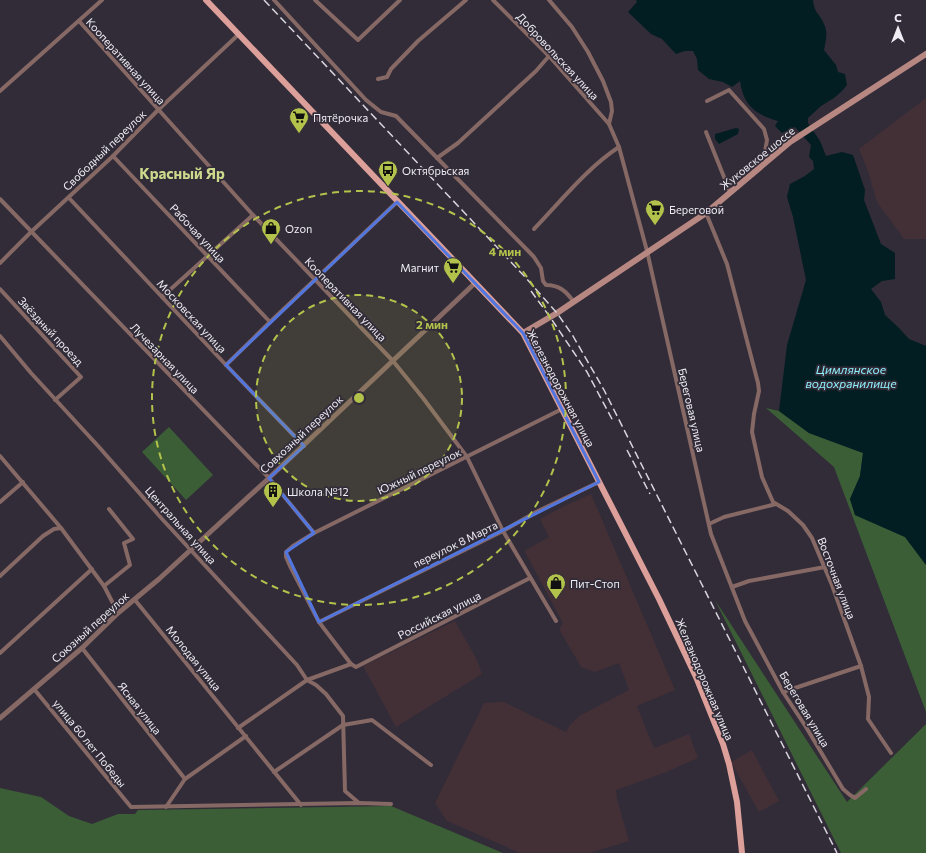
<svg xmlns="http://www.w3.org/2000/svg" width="926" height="853" font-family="Commissioner,sans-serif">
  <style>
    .industrial { fill: #433037 }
    .green { fill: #3b5e36 }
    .water { fill: #021e22 }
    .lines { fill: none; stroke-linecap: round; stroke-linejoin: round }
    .minor { stroke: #866865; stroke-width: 4 }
    .tertiary { stroke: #866865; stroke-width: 5 }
    .secondary { stroke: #b78782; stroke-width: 6 }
    .primary { stroke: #dd9f99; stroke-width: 6 }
    .rail { stroke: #d9d5de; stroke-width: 1.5; stroke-dasharray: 8 4; stroke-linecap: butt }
    .marked { fill: none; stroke: #5276df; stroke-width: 3; stroke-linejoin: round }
    .ring { fill: none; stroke: #b3c24b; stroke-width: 2; stroke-dasharray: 7 5 }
    .labels { text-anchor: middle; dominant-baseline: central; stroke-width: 3.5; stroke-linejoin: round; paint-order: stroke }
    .street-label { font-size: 11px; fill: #efecf4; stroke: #312c38 }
    .poi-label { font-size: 11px; fill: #efecf4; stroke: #312c38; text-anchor: start }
    .water-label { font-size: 12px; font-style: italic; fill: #8ef1fe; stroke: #312c38 }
    .district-label { font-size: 15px; font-weight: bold; fill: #cdd98d; stroke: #312c38 }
    .centre { fill: #b3c24b; stroke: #312c38; stroke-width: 2 }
    .ring-label { font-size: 12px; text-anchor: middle; font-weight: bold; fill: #b3c24b; stroke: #312c38; stroke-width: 3.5; stroke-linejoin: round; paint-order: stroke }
  </style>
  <rect width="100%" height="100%" fill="#312c38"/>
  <!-- industrial -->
  <g class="industrial">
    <polygon points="926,98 926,239 904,239 877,202 868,171 859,149"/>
    <polygon points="591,494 675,690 637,706 654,748 689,734 698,758 664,773 616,790 617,799 629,841 590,853 520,853 447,821 435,803 484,703 504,702 566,732 570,725 579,716 629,690 619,663 595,672 581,667 559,629 563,623 525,552 526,550 549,537 540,519 564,506"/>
    <polygon points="455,621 477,660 482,674 396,727 363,666"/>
    <polygon points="752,750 779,801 759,812 731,762"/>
  </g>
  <!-- green -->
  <g class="green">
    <polygon points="766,408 779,411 809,433 863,453 860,476 850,499 855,515 905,537 926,565 926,712 834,467"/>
    <polygon points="169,427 213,475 186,500 142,452"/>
    <polygon points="715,600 847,802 926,724 926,853 841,853"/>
    <polygon points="0,788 41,797 69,816 92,824 118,814 135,814 138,810 391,806 503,853 0,853"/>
  </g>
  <!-- water -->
  <g class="water">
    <path d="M636,0H813C815,15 819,12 824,24C828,32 826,41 824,50L836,65L838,72L845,74L847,85L842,91L834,98L821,106L808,118V123L820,141L826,156L842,152L853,155L865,190L864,200L881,244L895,253V279L882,281L871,289L881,302L885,315L898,327L909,339L926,346V565L905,537L855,515L850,499L860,476L863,453L809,433L779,411L787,345L806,280L793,217L787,197L790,184L805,176L814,169L813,161L809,157L811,145L795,127L782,133L775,126L778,121C755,115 743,104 740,81L732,87L723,82L709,79L698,70L697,59L693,51H685L676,54L662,39L651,34L628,12L637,2Z"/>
    <polygon points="736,128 739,129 738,134 719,144 715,139 715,134"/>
  </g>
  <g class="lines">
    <!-- minor -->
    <g class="minor">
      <path d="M274,0L366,100L381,112L396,116L534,257L541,268L543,281L546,285C559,285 566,291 573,301"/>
      <polyline points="315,0 358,40 400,0"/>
      <polyline points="493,0 549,56 609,124"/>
      <polyline points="549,0 572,27 588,52 603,81 611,102 612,111 609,124 619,147 647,251 711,534 745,621 783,692 806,727 843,789 850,795 855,798 866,789"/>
      <polyline points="79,21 253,215 393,361 423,398 467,457 503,531 556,621"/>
      <polyline points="378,79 387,77 391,69 418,41 466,0"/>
      <polyline points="0,91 102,0"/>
      <polyline points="707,101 729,90 764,129 767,140 765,152 727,185"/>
      <polyline points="706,132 730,192"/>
      <polyline points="113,156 270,322"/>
      <polyline points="437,158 458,143 536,71 549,56"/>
      <polyline points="69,198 226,365 304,446"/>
      <polyline points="0,199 269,478 314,533"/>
      <polyline points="706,213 727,264 758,383 759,391 754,414 752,432 762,477 773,502 788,511 803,525 812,538 832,585 861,666 869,697 868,719 891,753"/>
      <path d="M534,229C560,202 588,167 619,147"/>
      <polyline points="0,263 31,232 113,156 158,110 239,34"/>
      <polyline points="0,289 81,377 55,400"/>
      <polyline points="162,297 253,215"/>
      <polyline points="0,336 31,373 99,447 163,520 297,665 307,680 316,685 326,694 343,716 345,791 359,803"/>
      <polyline points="226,365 270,322 397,202"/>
      <polyline points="0,456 61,528 104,586 118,613"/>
      <polyline points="0,502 23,482"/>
      <polyline points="709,524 724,517 776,504"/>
      <polyline points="0,576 43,536 54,529 61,528"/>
      <polyline points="530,578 356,667 351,664 319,622 290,566 286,557 286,552 293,546 314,533 562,409"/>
      <polyline points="104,586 130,565 124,543 133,539 109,509"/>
      <polyline points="732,587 749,581 825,567"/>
      <polyline points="135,600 301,805"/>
      <polyline points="319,622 503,531 536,512 599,482"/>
      <polyline points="82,648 185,779"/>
      <polyline points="0,653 92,569"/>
      <polyline points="34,689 131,807 359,803 391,804"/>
      <polyline points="783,692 861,666"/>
      <polyline points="238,728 307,680 351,664"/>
      <polyline points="274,772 343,725 372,720 431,765"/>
      <polyline points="166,807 185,779 246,736"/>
    </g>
    <!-- tertiary -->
    <polyline class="tertiary" points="0,718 82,648 118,613 159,579 269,478 475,283"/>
    <!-- secondary -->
    <polyline class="secondary" points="523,333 557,313 706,213 790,142 926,54"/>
    <!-- primary -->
    <polyline class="primary" points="206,0 523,333 659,599 696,677 723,744 729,764 737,802 742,853"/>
    <!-- rail -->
    <g class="rail">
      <polyline points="264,0 525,277 557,313 573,336 604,390 837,853"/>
      <polyline points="531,291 550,317 587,372 613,421"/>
      <polyline points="627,450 650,494"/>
    </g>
  </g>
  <!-- marked area -->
  <path class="marked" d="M397,202L523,333L599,482L319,622L286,552L314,533L269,478L304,446L226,365Z"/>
  <!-- distance rings -->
  <circle cx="359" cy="398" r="103" fill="#b3c24b" fill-opacity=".12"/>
  <g class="ring">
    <circle cx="359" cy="398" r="103"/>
    <circle cx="359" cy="398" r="207"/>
  </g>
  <!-- icons -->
  <defs>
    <g id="supermarket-pin" transform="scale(1)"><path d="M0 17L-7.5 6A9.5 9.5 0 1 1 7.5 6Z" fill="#b3c24b" stroke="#312c38"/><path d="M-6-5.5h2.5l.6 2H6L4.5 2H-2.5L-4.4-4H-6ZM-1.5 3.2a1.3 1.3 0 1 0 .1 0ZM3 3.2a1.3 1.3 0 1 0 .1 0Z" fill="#111"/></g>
    <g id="bus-pin" transform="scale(1)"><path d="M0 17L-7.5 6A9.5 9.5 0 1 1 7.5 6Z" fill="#b3c24b" stroke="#312c38"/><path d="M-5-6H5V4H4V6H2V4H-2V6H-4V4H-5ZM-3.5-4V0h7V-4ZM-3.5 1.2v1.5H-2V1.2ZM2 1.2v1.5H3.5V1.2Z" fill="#111"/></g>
    <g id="shop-pin" transform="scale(1)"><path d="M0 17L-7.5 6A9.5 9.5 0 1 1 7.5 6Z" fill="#b3c24b" stroke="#312c38"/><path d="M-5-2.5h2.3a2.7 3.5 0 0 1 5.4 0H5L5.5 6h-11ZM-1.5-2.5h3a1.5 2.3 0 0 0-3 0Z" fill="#111"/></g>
    <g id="building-pin" transform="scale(1)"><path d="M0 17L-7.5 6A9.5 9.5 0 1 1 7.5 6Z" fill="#b3c24b" stroke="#312c38"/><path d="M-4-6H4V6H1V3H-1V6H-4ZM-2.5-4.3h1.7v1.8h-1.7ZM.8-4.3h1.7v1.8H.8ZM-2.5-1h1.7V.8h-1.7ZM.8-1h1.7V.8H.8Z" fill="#111"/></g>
  </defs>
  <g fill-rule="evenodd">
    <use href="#supermarket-pin" x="299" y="117"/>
    <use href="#bus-pin" x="388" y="170"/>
    <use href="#supermarket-pin" x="655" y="209"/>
    <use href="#shop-pin" x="271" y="228"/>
    <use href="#supermarket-pin" x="453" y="267"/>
    <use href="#building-pin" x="273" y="491"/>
    <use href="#shop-pin" x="556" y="583"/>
  </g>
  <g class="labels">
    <!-- street labels -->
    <g class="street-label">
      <text transform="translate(558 56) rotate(47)">Добровольская улица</text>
      <text transform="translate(126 61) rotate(48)">Кооперативная улица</text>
      <text transform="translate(104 150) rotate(-44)">Свободный переулок</text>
      <text transform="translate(757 158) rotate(-39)">Жуковское шоссе</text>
      <text transform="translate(198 233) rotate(47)">Рабочая улица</text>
      <text transform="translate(346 299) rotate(46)">Кооперативная улица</text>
      <text transform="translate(192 316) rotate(47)">Московская улица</text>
      <text transform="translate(51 331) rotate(47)">Звёздный проезд</text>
      <text transform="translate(165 358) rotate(46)">Лучезарная улица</text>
      <text transform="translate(561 388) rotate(62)">Железнодорожная улица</text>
      <text transform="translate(692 410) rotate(77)">Береговая улица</text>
      <text transform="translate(301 434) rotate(-43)">Совхозный переулок</text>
      <text transform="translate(419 471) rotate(-26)">Южный переулок</text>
      <text transform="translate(181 525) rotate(48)">Центральная улица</text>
      <text transform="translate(455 544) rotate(-26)">переулок 8 Марта</text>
      <text transform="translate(837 578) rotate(69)">Восточная улица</text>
      <text transform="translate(439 615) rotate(-27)">Российская улица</text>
      <text transform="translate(90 627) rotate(-42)">Союзный переулок</text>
      <text transform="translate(194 658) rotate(51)">Молодая улица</text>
      <text transform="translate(705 679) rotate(67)">Железнодорожная улица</text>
      <text transform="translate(140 708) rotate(52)">Ясная улица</text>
      <text transform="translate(805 709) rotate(59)">Береговая улица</text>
      <text transform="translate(90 743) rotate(51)">улица 60 лет Победы</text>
    </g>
    <!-- poi labels -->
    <g class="poi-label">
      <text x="313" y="117">Пятёрочка</text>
      <text x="402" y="170">Октябрьская</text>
      <text x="669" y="209">Береговой</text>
      <text x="285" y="228">Ozon</text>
      <text x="439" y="267" text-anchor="end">Магнит</text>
      <text x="287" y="491">Школа №12</text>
      <text x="570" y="583">Пит-Стоп</text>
    </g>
    <!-- water labels -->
    <g class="water-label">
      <text x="851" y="369">Цимлянское<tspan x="851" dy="14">водохранилище</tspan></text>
    </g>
    <!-- district labels -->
    <g class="district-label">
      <text x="182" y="173">Красный Яр</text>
    </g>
  </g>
  <circle cx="359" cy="398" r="6" class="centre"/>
  <g class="ring-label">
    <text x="505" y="256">4 мин</text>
    <text x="432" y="329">2 мин</text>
  </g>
  <!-- north arrow -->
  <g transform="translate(898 28)" stroke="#312c38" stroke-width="3" paint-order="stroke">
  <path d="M0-3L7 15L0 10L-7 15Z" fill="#efecf4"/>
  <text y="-6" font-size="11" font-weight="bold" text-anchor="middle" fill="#efecf4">С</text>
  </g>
</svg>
